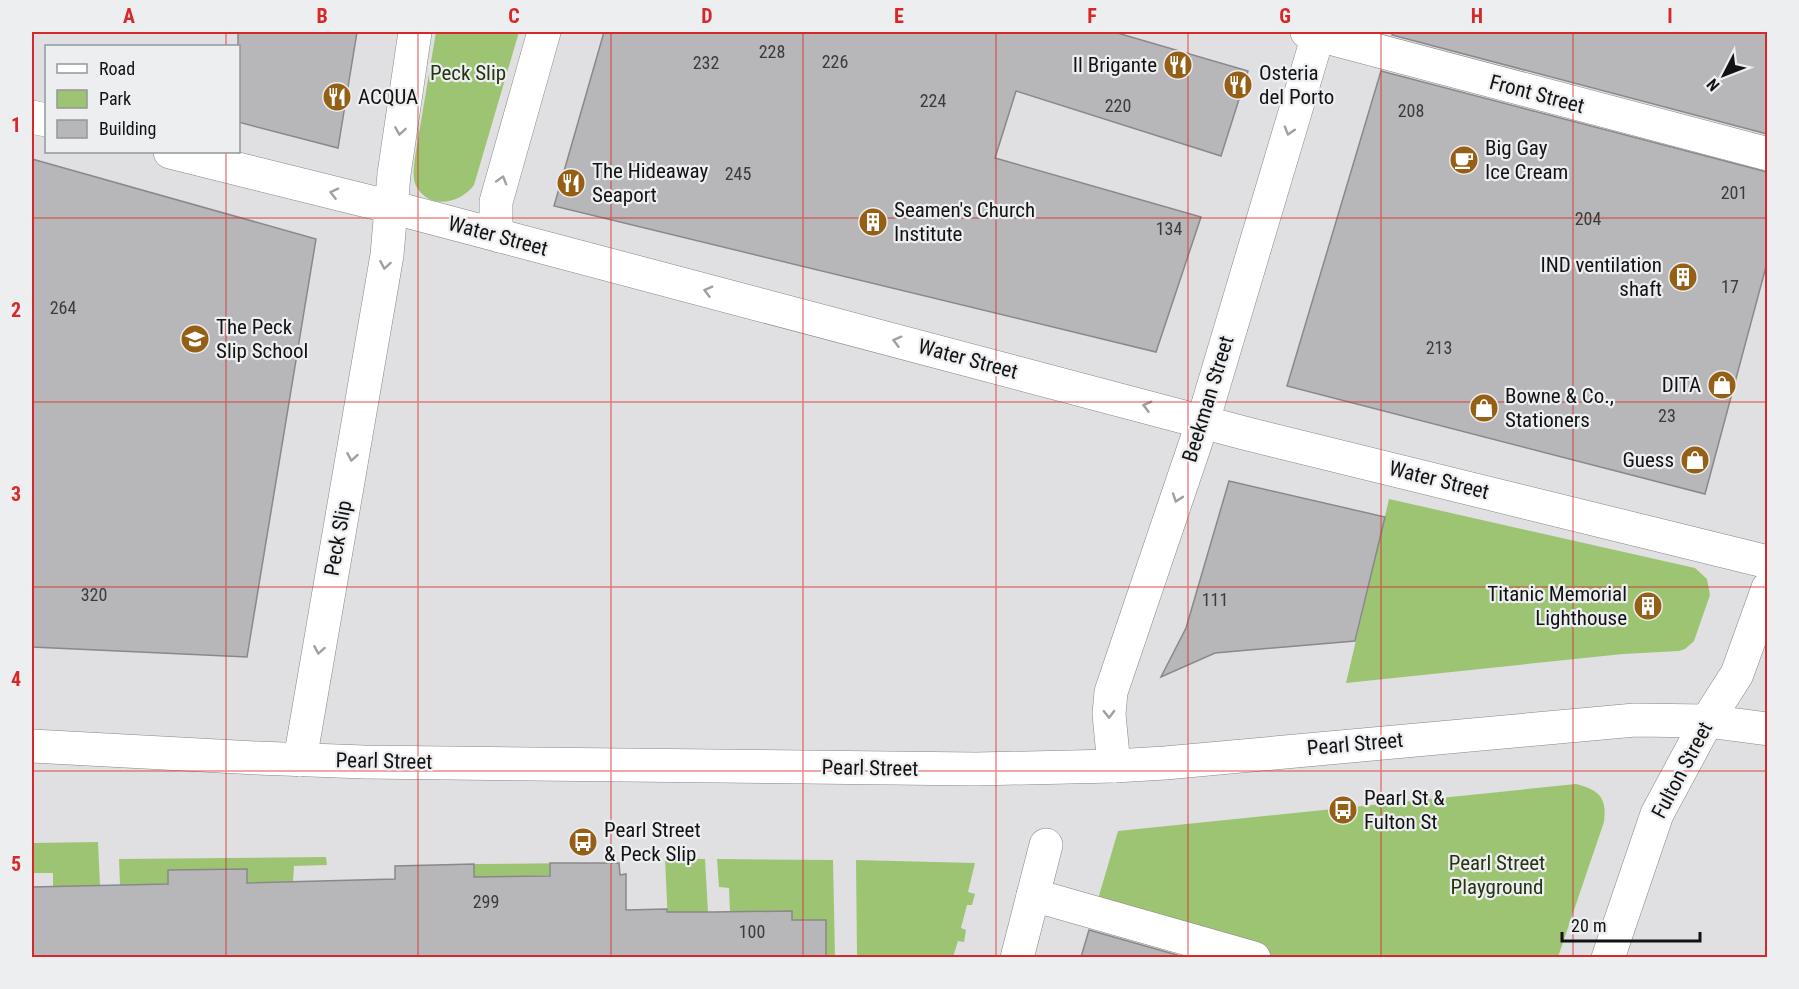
<svg xmlns="http://www.w3.org/2000/svg" width="1799" height="989" font-family="'Roboto Condensed',sans-serif">
  <style>
    .green { fill: #9dc473 }
    .building { fill: #b7b6b8; stroke: #89888a; stroke-width: 1.5 }
    .lines { fill: none; stroke-linecap: round; stroke-linejoin: round }
    .street-casing { stroke: #858688; stroke-width: 34 }
    .primary-casing { stroke: #858688; stroke-width: 34 }
    .street { stroke: #fff; stroke-width: 33 }
    .primary { stroke: #fff; stroke-width: 33 }
    .oneway { stroke: #a0a0a1 }
    .grid { fill: none; stroke: #d62828; stroke-width: 1.5; stroke-opacity: 0.55 }
    .labels { text-anchor: middle; dominant-baseline: central; stroke-width: 4.5; stroke-linejoin: round; paint-order: stroke }
    .number-label { font-size: 18px; fill: #3b3b3c }
    .poi-label { font-size: 21px; fill: #121213; stroke: #edeef0; text-anchor: start }
    .park-label { font-size: 21px; fill: #243411; stroke: #edeef0 }
    .street-label { font-size: 21px; fill: #121213; stroke: #edeef0 }
    .neatline { fill: none; stroke: #d62828; stroke-width: 2 }
    .grid-label { font-size: 20px; text-anchor: middle; font-weight: bold; fill: #d62828 }
  </style>
  <rect width="100%" height="100%" fill="#e0e0e2"/>
  <!-- green -->
  <g class="green">
    <path d="M436,32H519L474,185C460,204 429,210 416,186C412,177 414,166 415,157Z"/>
    <polygon points="1389,499 1695,568 1707,579 1710,595 1694,641 1685,649 1679,651 1623,654 1346,683"/>
    <path d="M1576,784C1599,790 1607,797 1604,822L1558,957H1235L1093,916L1118,831Z"/>
    <polygon points="98,842 100,886 53,887 53,873 32,873 32,843"/>
    <polygon points="326,857 327,865 294,866 293,881 347,881 294,912 293,881 247,883 246,869 168,870 168,884 120,885 119,859"/>
    <polygon points="665,858 705,859 708,912 668,924"/>
    <polygon points="717,859 833,860 835,957 826,957 826,920 792,920 792,911 730,912 729,888 719,887"/>
    <polygon points="856,860 975,863 968,892 975,894 972,905 967,905 961,928 966,930 964,942 958,941 953,957 857,957"/>
    <polygon points="582,863 582,875 474,877 474,864"/>
  </g>
  <!-- building -->
  <g class="building">
    <polygon points="238,32 357,32 338,148 238,122"/>
    <polygon points="604,32 1114,32 1248,71 1221,156 1016,91 995,158 1201,217 1156,352 554,206"/>
    <polygon points="1393,32 1767,32 1767,134 1392,35"/>
    <polygon points="1381,71 1767,172 1767,263 1705,494 1287,386"/>
    <polygon points="32,159 316,239 247,657 32,647"/>
    <polygon points="1229,481 1385,517 1355,641 1215,653 1161,677 1186,628"/>
    <polygon points="550,863 619,863 620,875 626,874 626,910 667,909 667,912 713,912 792,911 792,920 826,920 826,957 33,957 32,887 168,884 168,870 247,869 247,883 395,879 395,866 474,864 474,877 550,876"/>
    <polygon points="1089,930 1184,957 1081,957"/>
  </g>
  <g class="lines">
    <!-- street casing -->
    <g class="street-casing">
      <g id="street">
        <polyline points="1307,32 1768,154"/>
        <polyline points="32,117 46,120"/>
        <polyline points="170,152 391,207 1244,433 1768,562"/>
        <polyline points="500,236 496,224 496,202 544,32"/>
        <polyline points="300,760 387,255 394,174 415,32"/>
        <polyline points="1114,766 1109,714 1111,692 1203,421 1319,32"/>
        <polyline points="1033,895 1254,958"/>
        <polyline points="1017,958 1046,845"/>
        <polyline points="1608,958 1657,814 1707,721 1737,674 1768,588"/>
      </g>
    </g>
    <!-- primary casing -->
    <g class="primary-casing">
      <polyline id="primary" points="32,746 257,758 364,762 976,769 1114,766 1165,763 1635,720 1707,721 1768,729"/>
    </g>
    <!-- street -->
    <use href="#street" class="street"/>
    <!-- primary -->
    <use href="#primary" class="primary"/>
  </g>
  <!-- one-way arrows -->
  <defs><path id="oneway-chevron" d="M-2-3.5L2.5 0L-2 3.5" fill="none" stroke-width="1.6" stroke-linecap="round" stroke-linejoin="round" transform="scale(1.5)"/></defs>
  <g class="oneway">
    <use href="#oneway-chevron" transform="translate(400 131) rotate(99)"/>
    <use href="#oneway-chevron" transform="translate(1289 131) rotate(107)"/>
    <use href="#oneway-chevron" transform="translate(502 180) rotate(-74)"/>
    <use href="#oneway-chevron" transform="translate(334 193) rotate(-166)"/>
    <use href="#oneway-chevron" transform="translate(385 265) rotate(100)"/>
    <use href="#oneway-chevron" transform="translate(708 291) rotate(-165)"/>
    <use href="#oneway-chevron" transform="translate(897 341) rotate(-165)"/>
    <use href="#oneway-chevron" transform="translate(1147 406) rotate(-165)"/>
    <use href="#oneway-chevron" transform="translate(352 457) rotate(100)"/>
    <use href="#oneway-chevron" transform="translate(1177 498) rotate(109)"/>
    <use href="#oneway-chevron" transform="translate(319 650) rotate(100)"/>
    <use href="#oneway-chevron" transform="translate(1109 714) rotate(89)"/>
  </g>
  <!-- grid -->
  <path class="grid" d="M226,32V46M418,32V958M611,32V958M803,32V958M996,32V958M1188,32V958M1381,32V958M1573,32V958M226,152V958M32,218H1768M32,402H1768M32,587H1768M32,771H1768"/>
  <!-- icons -->
  <defs>
    <g id="restaurant-disc" transform="scale(1.5)"><circle r="9.5" fill="#955f16" stroke="#edeef0"/><path d="M-5-6h1v4h1v-4h1v4h1v-4h1v5L-1.5 .5V6h-2V.5L-5-1ZM5-6V6H3V1.5H1.5Q1.5-4 5-6Z" fill="#fff"/></g>
    <g id="cafe-disc" transform="scale(1.5)"><circle r="9.5" fill="#955f16" stroke="#edeef0"/><path d="M-5.5-4.5H6V0H3Q3 3.5 0 3.5H-2.5Q-5.5 3.5-5.5 0ZM3-3.2v2h1.7v-2ZM-6 4.5H4V6H-6Z" fill="#fff"/></g>
    <g id="building-disc" transform="scale(1.5)"><circle r="9.5" fill="#955f16" stroke="#edeef0"/><path d="M-4-6H4V6H1V3H-1V6H-4ZM-2.5-4.3h1.7v1.8h-1.7ZM.8-4.3h1.7v1.8H.8ZM-2.5-1h1.7V.8h-1.7ZM.8-1h1.7V.8H.8Z" fill="#fff"/></g>
    <g id="school-disc" transform="scale(1.5)"><circle r="9.5" fill="#955f16" stroke="#edeef0"/><path d="M0-5L7-2L0 1L-7-2ZM-4 1L0 2.5L4 1V4Q0 6-4 4Z" fill="#fff"/></g>
    <g id="shop-disc" transform="scale(1.5)"><circle r="9.5" fill="#955f16" stroke="#edeef0"/><path d="M-5-2.5h2.3a2.7 3.5 0 0 1 5.4 0H5L5.5 6h-11ZM-1.5-2.5h3a1.5 2.3 0 0 0-3 0Z" fill="#fff"/></g>
    <g id="bus-disc" transform="scale(1.5)"><circle r="9.5" fill="#955f16" stroke="#edeef0"/><path d="M-5-6H5V4H4V6H2V4H-2V6H-4V4H-5ZM-3.5-4V0h7V-4ZM-3.5 1.2v1.5H-2V1.2ZM2 1.2v1.5H3.5V1.2Z" fill="#fff"/></g>
  </defs>
  <g fill-rule="evenodd">
    <use href="#restaurant-disc" x="1178" y="65"/>
    <use href="#restaurant-disc" x="1238" y="85"/>
    <use href="#restaurant-disc" x="337" y="97"/>
    <use href="#cafe-disc" x="1464" y="160"/>
    <use href="#restaurant-disc" x="571" y="183"/>
    <use href="#building-disc" x="873" y="222"/>
    <use href="#building-disc" x="1683" y="277"/>
    <use href="#school-disc" x="195" y="339"/>
    <use href="#shop-disc" x="1722" y="385"/>
    <use href="#shop-disc" x="1484" y="408"/>
    <use href="#shop-disc" x="1695" y="460"/>
    <use href="#building-disc" x="1648" y="606"/>
    <use href="#bus-disc" x="1343" y="810"/>
    <use href="#bus-disc" x="583" y="842"/>
  </g>
  <g class="labels">
    <!-- number labels -->
    <g class="number-label">
      <text x="772" y="51">228</text>
      <text x="835" y="61">226</text>
      <text x="706" y="62">232</text>
      <text x="933" y="100">224</text>
      <text x="1118" y="105">220</text>
      <text x="1411" y="110">208</text>
      <text x="738" y="173">245</text>
      <text x="1734" y="192">201</text>
      <text x="1588" y="218">204</text>
      <text x="1169" y="228">134</text>
      <text x="1730" y="286">17</text>
      <text x="63" y="307">264</text>
      <text x="1439" y="347">213</text>
      <text x="1667" y="415">23</text>
      <text x="94" y="594">320</text>
      <text x="1215" y="599">111</text>
      <text x="486" y="901">299</text>
      <text x="752" y="931">100</text>
    </g>
    <!-- poi labels -->
    <g class="poi-label">
      <text x="1157" y="65" text-anchor="end">Il Brigante</text>
      <text x="1259" y="73">Osteria<tspan x="1259" dy="24">del Porto</tspan></text>
      <text x="358" y="97">ACQUA</text>
      <text x="1485" y="148">Big Gay<tspan x="1485" dy="24">Ice Cream</tspan></text>
      <text x="592" y="171">The Hideaway<tspan x="592" dy="24">Seaport</tspan></text>
      <text x="894" y="210">Seamen's Church<tspan x="894" dy="24">Institute</tspan></text>
      <text x="1662" y="265" text-anchor="end">IND ventilation<tspan x="1662" dy="24">shaft</tspan></text>
      <text x="216" y="327">The Peck<tspan x="216" dy="24">Slip School</tspan></text>
      <text x="1701" y="385" text-anchor="end">DITA</text>
      <text x="1505" y="396">Bowne &amp; Co.,<tspan x="1505" dy="24">Stationers</tspan></text>
      <text x="1674" y="460" text-anchor="end">Guess</text>
      <text x="1627" y="594" text-anchor="end">Titanic Memorial<tspan x="1627" dy="24">Lighthouse</tspan></text>
      <text x="1364" y="798">Pearl St &amp;<tspan x="1364" dy="24">Fulton St</tspan></text>
      <text x="604" y="830">Pearl Street<tspan x="604" dy="24">&amp; Peck Slip</tspan></text>
    </g>
    <!-- park labels -->
    <g class="park-label">
      <text x="468" y="73">Peck Slip</text>
      <text x="1497" y="863">Pearl Street<tspan x="1497" dy="24">Playground</tspan></text>
    </g>
    <!-- street labels -->
    <g class="street-label">
      <text transform="translate(1537 94) rotate(15)">Front Street</text>
      <text transform="translate(498 236) rotate(15)">Water Street</text>
      <text transform="translate(968 359) rotate(15)">Water Street</text>
      <text transform="translate(1208 399) rotate(-73)">Beekman Street</text>
      <text transform="translate(1439 480) rotate(14)">Water Street</text>
      <text transform="translate(338 538) rotate(-80)">Peck Slip</text>
      <text transform="translate(1355 744) rotate(-5)">Pearl Street</text>
      <text transform="translate(384 761) rotate(1)">Pearl Street</text>
      <text transform="translate(870 768) rotate(1)">Pearl Street</text>
      <text transform="translate(1682 770) rotate(-62)">Fulton Street</text>
    </g>
  </g>
  <!-- border -->
  <rect width="1799" height="989" fill="none" stroke="#edeef0" stroke-width="66"/>
  <!-- legend -->
  <rect x="45" y="45" width="195" height="108" fill="#edeef0" stroke="#959698" stroke-width="1.5"/>
  <rect x="57" y="64" width="30" height="9" fill="#ffffff" stroke="#959698" stroke-width="1.5"/>
  <text x="99" y="75" font-size="18" fill="#121213">Road</text>
  <rect x="57" y="90" width="30" height="18" fill="#9dc473" stroke="#959698" stroke-width="1.5"/>
  <text x="99" y="105" font-size="18" fill="#121213">Park</text>
  <rect x="57" y="120" width="30" height="18" fill="#b7b6b8" stroke="#959698" stroke-width="1.5"/>
  <text x="99" y="135" font-size="18" fill="#121213">Building</text>
  <!-- north arrow -->
  <g transform="translate(1724 75) rotate(228)" stroke="#edeef0" stroke-width="4.5" paint-order="stroke">
  <path d="M0-4.5L10 22L0 15L-10 22Z" fill="#121213"/>
  <text y="-9" font-size="16" font-weight="bold" text-anchor="middle" fill="#121213">N</text>
  </g>
  <!-- scale -->
  <path d="M1562 932v9h138v-9" fill="none" stroke="#121213" stroke-width="3"/>
  <text x="1571" y="932" font-size="18" fill="#121213" stroke="#edeef0" stroke-width="4.5" paint-order="stroke">20 m</text>
  <rect x="33" y="33" width="1733" height="923" class="neatline"/>
  <g class="grid-label">
    <text x="129" y="23">A</text>
    <text x="322" y="23">B</text>
    <text x="514" y="23">C</text>
    <text x="707" y="23">D</text>
    <text x="899" y="23">E</text>
    <text x="1092" y="23">F</text>
    <text x="1285" y="23">G</text>
    <text x="1477" y="23">H</text>
    <text x="1670" y="23">I</text>
    <text x="16" y="132">1</text>
    <text x="16" y="317">2</text>
    <text x="16" y="501">3</text>
    <text x="16" y="686">4</text>
    <text x="16" y="871">5</text>
  </g>
</svg>
